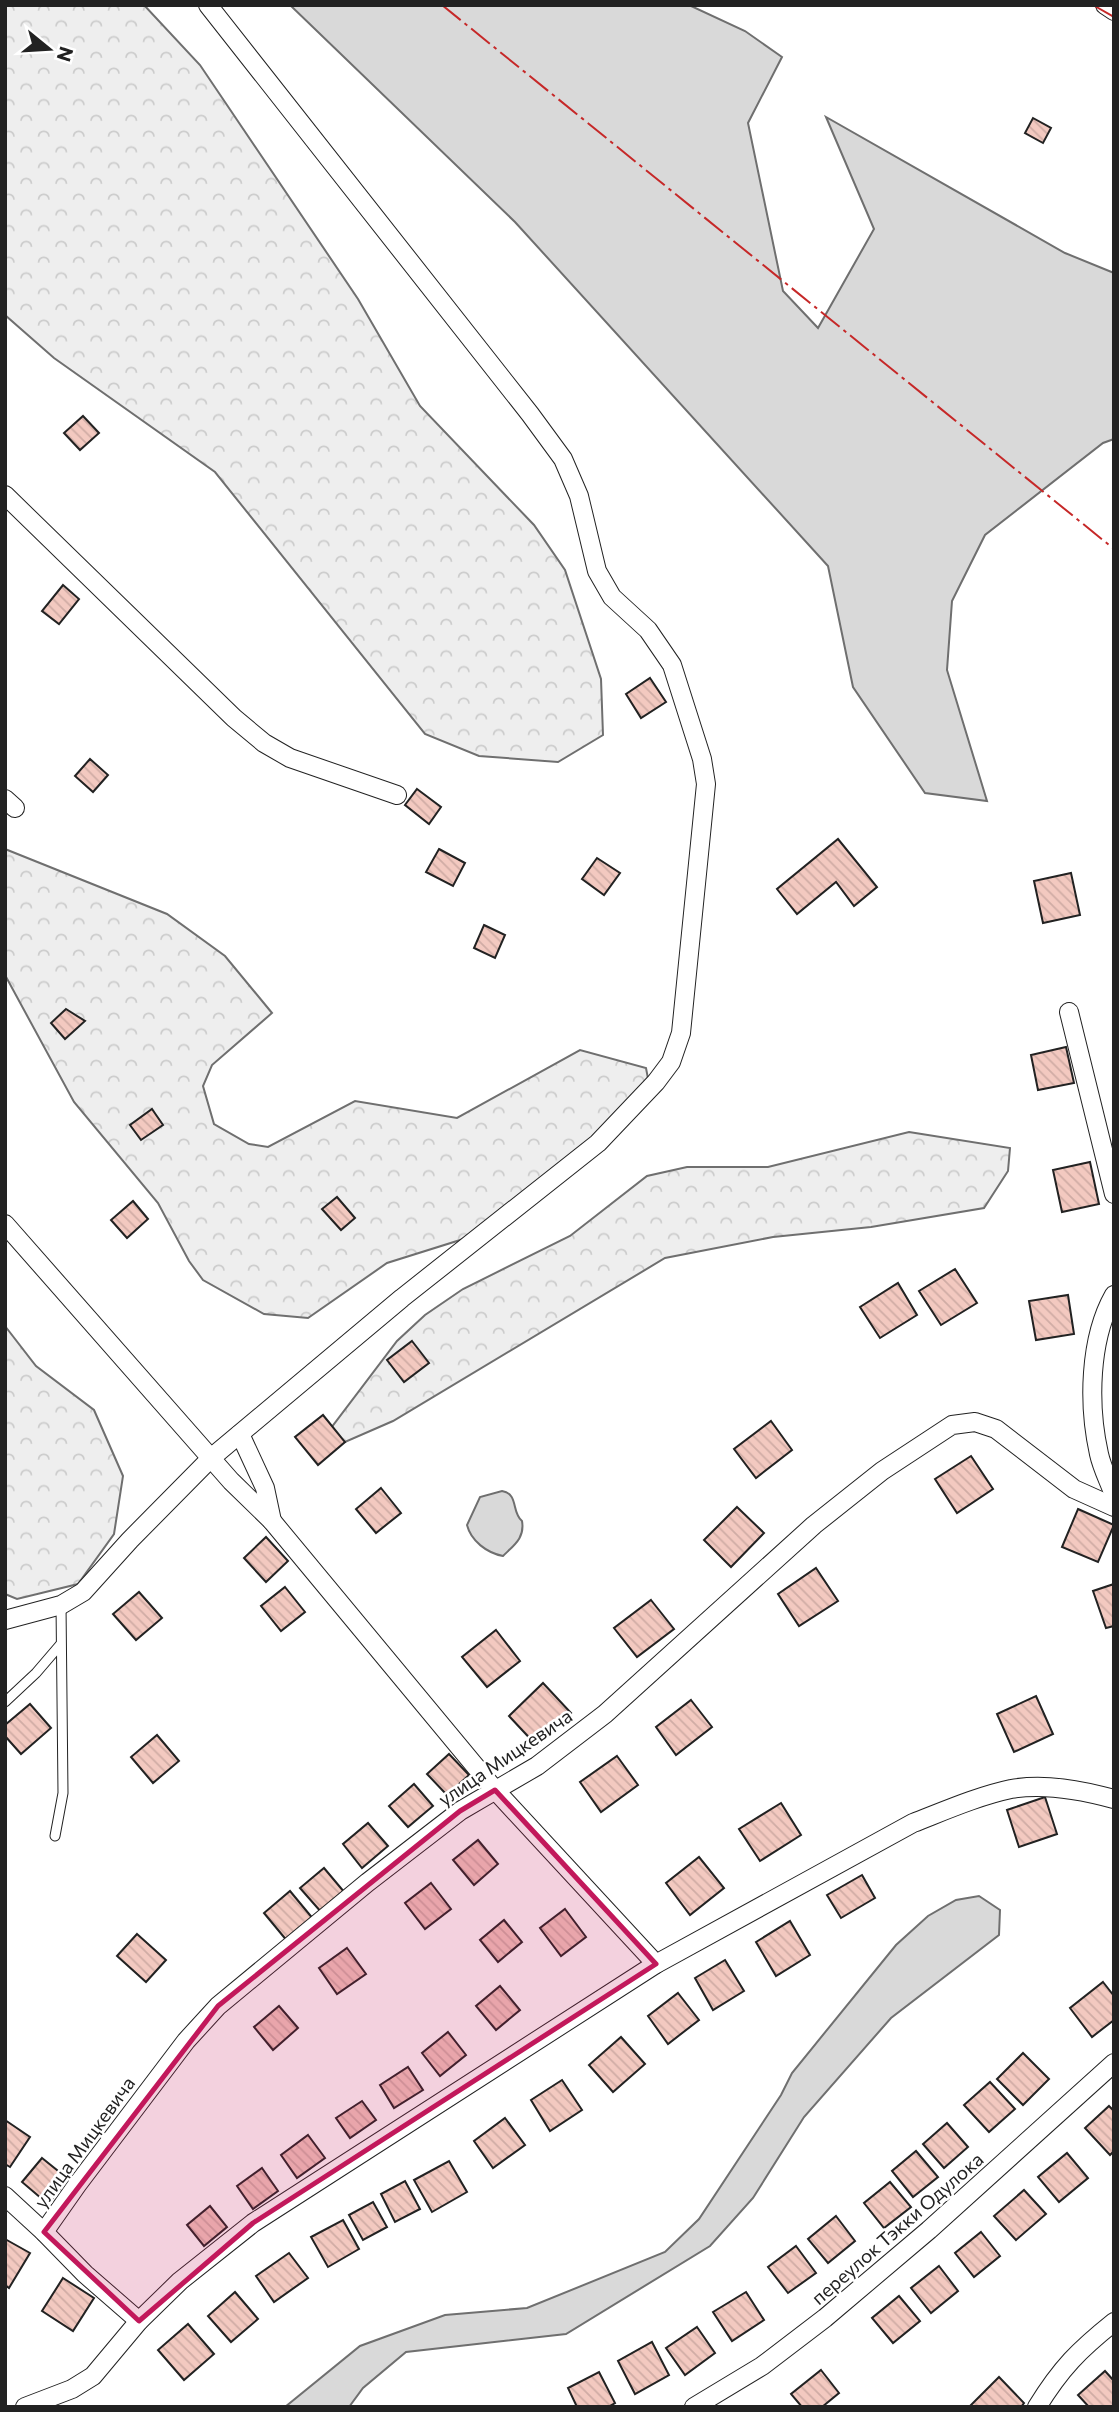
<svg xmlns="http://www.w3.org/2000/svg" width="1119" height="2412" font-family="Commissioner,sans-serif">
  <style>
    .forest { fill: url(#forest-crowns); stroke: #6f6f6f; stroke-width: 2 }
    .water { fill: #d9d9d9; stroke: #6f6f6f; stroke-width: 2 }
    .building { fill: url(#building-back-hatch); stroke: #222; stroke-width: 2 }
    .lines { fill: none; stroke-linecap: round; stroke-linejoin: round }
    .lane-casing { stroke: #222; stroke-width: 11 }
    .street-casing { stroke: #222; stroke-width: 20 }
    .lane { stroke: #fff; stroke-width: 9 }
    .street { stroke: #fff; stroke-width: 18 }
    .power { stroke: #c62828; stroke-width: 2; stroke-dasharray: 24 5 3.5 5; stroke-linecap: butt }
    .marked { fill: #c2185b; fill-opacity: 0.2; stroke: #c2185b; stroke-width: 5; stroke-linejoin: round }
    .labels { text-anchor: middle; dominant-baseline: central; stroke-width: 5; stroke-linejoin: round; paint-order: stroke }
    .street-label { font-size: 19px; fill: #222; stroke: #fff }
  </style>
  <defs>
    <pattern id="forest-crowns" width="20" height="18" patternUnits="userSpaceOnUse" patternTransform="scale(1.75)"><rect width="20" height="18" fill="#eee"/><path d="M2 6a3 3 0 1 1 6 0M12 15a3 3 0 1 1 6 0" fill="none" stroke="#ccc"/></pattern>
    <pattern id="building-back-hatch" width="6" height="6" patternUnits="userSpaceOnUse" patternTransform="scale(1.75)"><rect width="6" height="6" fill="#f3c9c0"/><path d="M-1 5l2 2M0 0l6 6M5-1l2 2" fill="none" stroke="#d0aca5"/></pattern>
  </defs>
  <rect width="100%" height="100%" fill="#fff"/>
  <!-- forest -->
  <g class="forest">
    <polygon points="5,5 144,5 200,65 358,299 420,406 534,525 565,570 601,679 603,735 558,762 479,756 425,734 215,472 54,358 5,315"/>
    <polygon points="5,849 167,914 225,956 272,1013 212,1065 203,1086 214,1124 249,1144 268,1147 355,1101 457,1118 580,1050 646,1068 650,1089 492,1230 387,1263 308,1318 264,1314 203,1280 189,1261 158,1203 74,1102 5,975"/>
    <polygon points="909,1132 1010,1148 1008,1171 984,1208 871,1227 773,1237 665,1258 393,1421 345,1442 322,1440 397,1341 425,1315 463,1289 570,1236 647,1176 687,1167 768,1167"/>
    <polygon points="5,1326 36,1366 94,1410 123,1476 114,1534 78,1584 17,1599 5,1594"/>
  </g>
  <!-- water -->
  <g class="water">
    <polygon points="290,5 689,5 745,31 782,57 748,123 783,291 818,328 874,229 826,117 1065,253 1114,273 1114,439 1103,443 985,535 952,601 947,670 987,801 925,793 853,687 828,566 515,222"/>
    <path d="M502,1491C519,1494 511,1512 522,1521C525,1538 514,1545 503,1556C487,1553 471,1541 467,1525L480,1497Z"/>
    <polygon points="979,1896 1000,1910 999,1935 891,2018 804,2117 753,2198 710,2246 566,2334 406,2352 363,2388 349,2407 285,2407 360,2346 445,2315 527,2308 665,2252 699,2219 781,2095 792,2073 896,1945 928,1916 956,1900"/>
  </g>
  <!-- building -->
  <g class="building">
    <polygon points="1033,118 1051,128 1043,143 1025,133"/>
    <polygon points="83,416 99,433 80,450 64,433"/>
    <polygon points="63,585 79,599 59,624 42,611"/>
    <polygon points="650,678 666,702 641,718 626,694"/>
    <polygon points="90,759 108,775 93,792 75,776"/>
    <polygon points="417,789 441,807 429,824 405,805"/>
    <polygon points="838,839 877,887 854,906 836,882 797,914 777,889"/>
    <polygon points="439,849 465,863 453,886 426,872"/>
    <polygon points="597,858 620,873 604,895 582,879"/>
    <polygon points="1071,873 1080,915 1043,923 1034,881"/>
    <polygon points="484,925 505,935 495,958 474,948"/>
    <polygon points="66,1009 85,1021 65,1039 51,1023"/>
    <polygon points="1066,1047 1074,1083 1038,1090 1031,1055"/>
    <polygon points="152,1109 163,1125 141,1140 130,1125"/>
    <polygon points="1090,1162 1099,1204 1062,1212 1053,1170"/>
    <polygon points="337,1197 355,1218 341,1230 322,1209"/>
    <polygon points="133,1201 148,1219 127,1238 111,1220"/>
    <polygon points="955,1269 977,1303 941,1325 919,1291"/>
    <polygon points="898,1283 917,1315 880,1338 860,1307"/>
    <polygon points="1068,1295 1074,1334 1036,1340 1029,1301"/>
    <polygon points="412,1341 429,1363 404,1382 387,1360"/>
    <polygon points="323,1415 345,1442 318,1465 295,1437"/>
    <polygon points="771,1421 792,1450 756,1478 734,1449"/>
    <polygon points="971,1456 993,1489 957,1513 935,1479"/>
    <polygon points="381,1488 401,1513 376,1533 356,1509"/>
    <polygon points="737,1507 764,1533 731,1567 704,1540"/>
    <polygon points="1078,1509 1114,1525 1098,1562 1062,1547"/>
    <polygon points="266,1537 288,1561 266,1582 244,1558"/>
    <polygon points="816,1568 838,1601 799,1626 778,1594"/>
    <polygon points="1114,1584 1114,1626 1106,1628 1093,1591"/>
    <polygon points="285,1587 305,1612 281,1631 261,1606"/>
    <polygon points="139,1592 162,1618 136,1640 113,1614"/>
    <polygon points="651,1600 674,1629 637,1657 614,1628"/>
    <polygon points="496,1630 520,1661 487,1687 462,1657"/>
    <polygon points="543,1683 571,1713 537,1746 509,1716"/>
    <polygon points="1036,1696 1053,1734 1014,1752 997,1714"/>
    <polygon points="691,1700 712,1727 676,1755 656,1727"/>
    <polygon points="30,1704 51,1728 21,1754 5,1736 5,1725"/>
    <polygon points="157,1735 179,1761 153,1783 131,1757"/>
    <polygon points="449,1754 469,1775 447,1795 427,1774"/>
    <polygon points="617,1756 638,1785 601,1812 580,1782"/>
    <polygon points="414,1784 433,1806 408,1827 389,1806"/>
    <polygon points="1045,1797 1057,1834 1019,1847 1007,1810"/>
    <polygon points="781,1803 801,1835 760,1861 739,1829"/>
    <polygon points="368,1823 388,1846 362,1868 343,1844"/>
    <polygon points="478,1840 498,1864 474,1885 453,1860"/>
    <polygon points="699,1857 724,1888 690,1915 666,1883"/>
    <polygon points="324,1868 345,1893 322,1913 300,1888"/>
    <polygon points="862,1875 875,1898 841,1918 827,1895"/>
    <polygon points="431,1883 451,1909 425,1929 405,1903"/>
    <polygon points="290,1891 314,1920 288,1942 264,1913"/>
    <polygon points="565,1909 586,1937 561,1956 540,1928"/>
    <polygon points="504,1920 522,1942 498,1962 480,1940"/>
    <polygon points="790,1921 810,1955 776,1976 756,1942"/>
    <polygon points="137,1934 166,1960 146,1982 117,1956"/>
    <polygon points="347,1948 366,1974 337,1994 319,1968"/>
    <polygon points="725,1960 744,1991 713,2010 695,1978"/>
    <polygon points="1103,1982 1114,1996 1114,2020 1092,2037 1070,2008"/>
    <polygon points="500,1986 520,2010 496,2030 476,2006"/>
    <polygon points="678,1993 699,2020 668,2044 648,2016"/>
    <polygon points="279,2006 298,2028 273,2050 254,2027"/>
    <polygon points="448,2032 466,2055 440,2076 422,2053"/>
    <polygon points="621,2037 645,2064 613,2092 589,2065"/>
    <polygon points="1023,2053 1049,2079 1023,2105 997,2079"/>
    <polygon points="408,2067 423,2090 394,2108 380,2085"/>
    <polygon points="562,2080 582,2110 550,2131 531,2100"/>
    <polygon points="990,2082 1015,2109 989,2132 964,2105"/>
    <polygon points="362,2101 376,2120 350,2138 336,2118"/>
    <polygon points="1109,2106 1114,2111 1114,2151 1110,2155 1085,2128"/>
    <polygon points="505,2118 525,2145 493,2168 474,2141"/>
    <polygon points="5,2120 30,2137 10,2167 5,2164"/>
    <polygon points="947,2123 968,2147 944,2168 923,2144"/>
    <polygon points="308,2135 325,2158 297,2178 281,2155"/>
    <polygon points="916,2151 938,2177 913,2197 892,2171"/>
    <polygon points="1067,2153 1088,2178 1059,2202 1038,2177"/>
    <polygon points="42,2158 68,2179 48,2204 22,2182"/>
    <polygon points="449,2161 467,2192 432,2212 414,2180"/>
    <polygon points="262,2168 278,2191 253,2209 237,2186"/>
    <polygon points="405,2181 420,2209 395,2222 381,2194"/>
    <polygon points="890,2182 911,2207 884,2228 864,2203"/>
    <polygon points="1024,2190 1046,2214 1016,2240 994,2216"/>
    <polygon points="373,2202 387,2227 363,2240 349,2215"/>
    <polygon points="210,2206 227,2227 204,2246 187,2225"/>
    <polygon points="836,2216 855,2241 828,2263 808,2239"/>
    <polygon points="343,2220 359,2249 328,2267 311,2237"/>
    <polygon points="981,2232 1000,2256 974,2277 955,2253"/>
    <polygon points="5,2239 30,2253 9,2288 5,2285"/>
    <polygon points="796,2246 816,2273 788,2293 768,2267"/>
    <polygon points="289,2253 308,2278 274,2302 256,2276"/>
    <polygon points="939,2266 958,2291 931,2313 911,2288"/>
    <polygon points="63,2278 94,2298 73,2331 42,2311"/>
    <polygon points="235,2292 258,2319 231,2342 208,2316"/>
    <polygon points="746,2292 764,2320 732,2341 713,2312"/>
    <polygon points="899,2296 920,2321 893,2343 872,2318"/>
    <polygon points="188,2324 214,2354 184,2380 158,2350"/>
    <polygon points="697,2327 715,2353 685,2375 666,2348"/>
    <polygon points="652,2342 669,2375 635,2394 618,2361"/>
    <polygon points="821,2370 839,2393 822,2407 802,2407 791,2394"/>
    <polygon points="1105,2371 1114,2381 1114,2407 1089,2407 1078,2395"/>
    <polygon points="599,2372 615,2403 608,2407 577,2407 568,2388"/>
    <polygon points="999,2377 1024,2403 1021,2407 973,2407 971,2405"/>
  </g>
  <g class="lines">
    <!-- lane casing -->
    <g class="lane-casing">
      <g id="lane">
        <polyline points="5,1702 36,1673 60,1645"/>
        <polyline points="55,1836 63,1793 61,1605"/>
      </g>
    </g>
    <!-- street casing -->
    <g class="street-casing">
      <g id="street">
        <polyline points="1105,5 1114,11"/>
        <polyline points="5,495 234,718 264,743 290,758 397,795"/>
        <polyline points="5,799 15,808"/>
        <polyline points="1069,1012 1114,1194"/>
        <polyline points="5,1224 231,1481 272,1521 495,1790 656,1964"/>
        <path d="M1114,1295C1089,1339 1088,1405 1099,1454C1102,1468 1109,1481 1114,1495"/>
        <polyline points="240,1434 265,1488 272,1521"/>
        <polyline points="5,1620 61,1605 83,1592 130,1540 211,1458 402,1298 598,1143 656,1082 671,1062 681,1033 706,784 702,759 672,665 648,630 612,597 597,571 579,496 563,459 530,414 208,5"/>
        <polyline points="5,2196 44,2232 85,2274 139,2321"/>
        <polyline points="44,2232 77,2185 186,2041 218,2006 368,1882 460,1811 537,1766 605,1714 814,1525 882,1471 952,1425 975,1422 996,1429 1074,1489 1114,1507"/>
        <path d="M25,2407L72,2389L93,2376L139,2321L180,2281L253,2223L656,1964L913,1823C944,1811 978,1796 1011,1789C1045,1783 1081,1790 1114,1799"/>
        <polyline points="694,2407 762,2366 825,2318 929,2230 1114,2063"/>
        <path d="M1037,2407C1061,2368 1079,2350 1114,2322"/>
      </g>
    </g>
    <!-- lane -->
    <use href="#lane" class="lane"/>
    <!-- street -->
    <use href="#street" class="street"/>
    <!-- power -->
    <g class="power">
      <polyline points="442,5 1114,549"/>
      <polyline points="1093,5 1114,17"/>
    </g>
  </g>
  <!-- marked area -->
  <path class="marked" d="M495,1790L656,1964L253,2223L139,2321L44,2232L218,2006L460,1811Z"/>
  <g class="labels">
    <!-- street labels -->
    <g class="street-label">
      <text transform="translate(505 1757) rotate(-34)">улица Мицкевича</text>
      <text transform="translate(84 2142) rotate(-54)">улица Мицкевича</text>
      <text transform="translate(897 2228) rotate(-41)">переулок Тэкки Одулока</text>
    </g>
  </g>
  <!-- border -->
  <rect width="1119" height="2412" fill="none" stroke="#222222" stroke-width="14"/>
  <!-- north arrow -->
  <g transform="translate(49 49) rotate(108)" stroke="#ffffff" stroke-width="5" paint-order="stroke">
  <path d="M0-5L12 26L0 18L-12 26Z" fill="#222222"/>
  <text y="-10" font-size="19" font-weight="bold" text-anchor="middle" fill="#222222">N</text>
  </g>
</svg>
